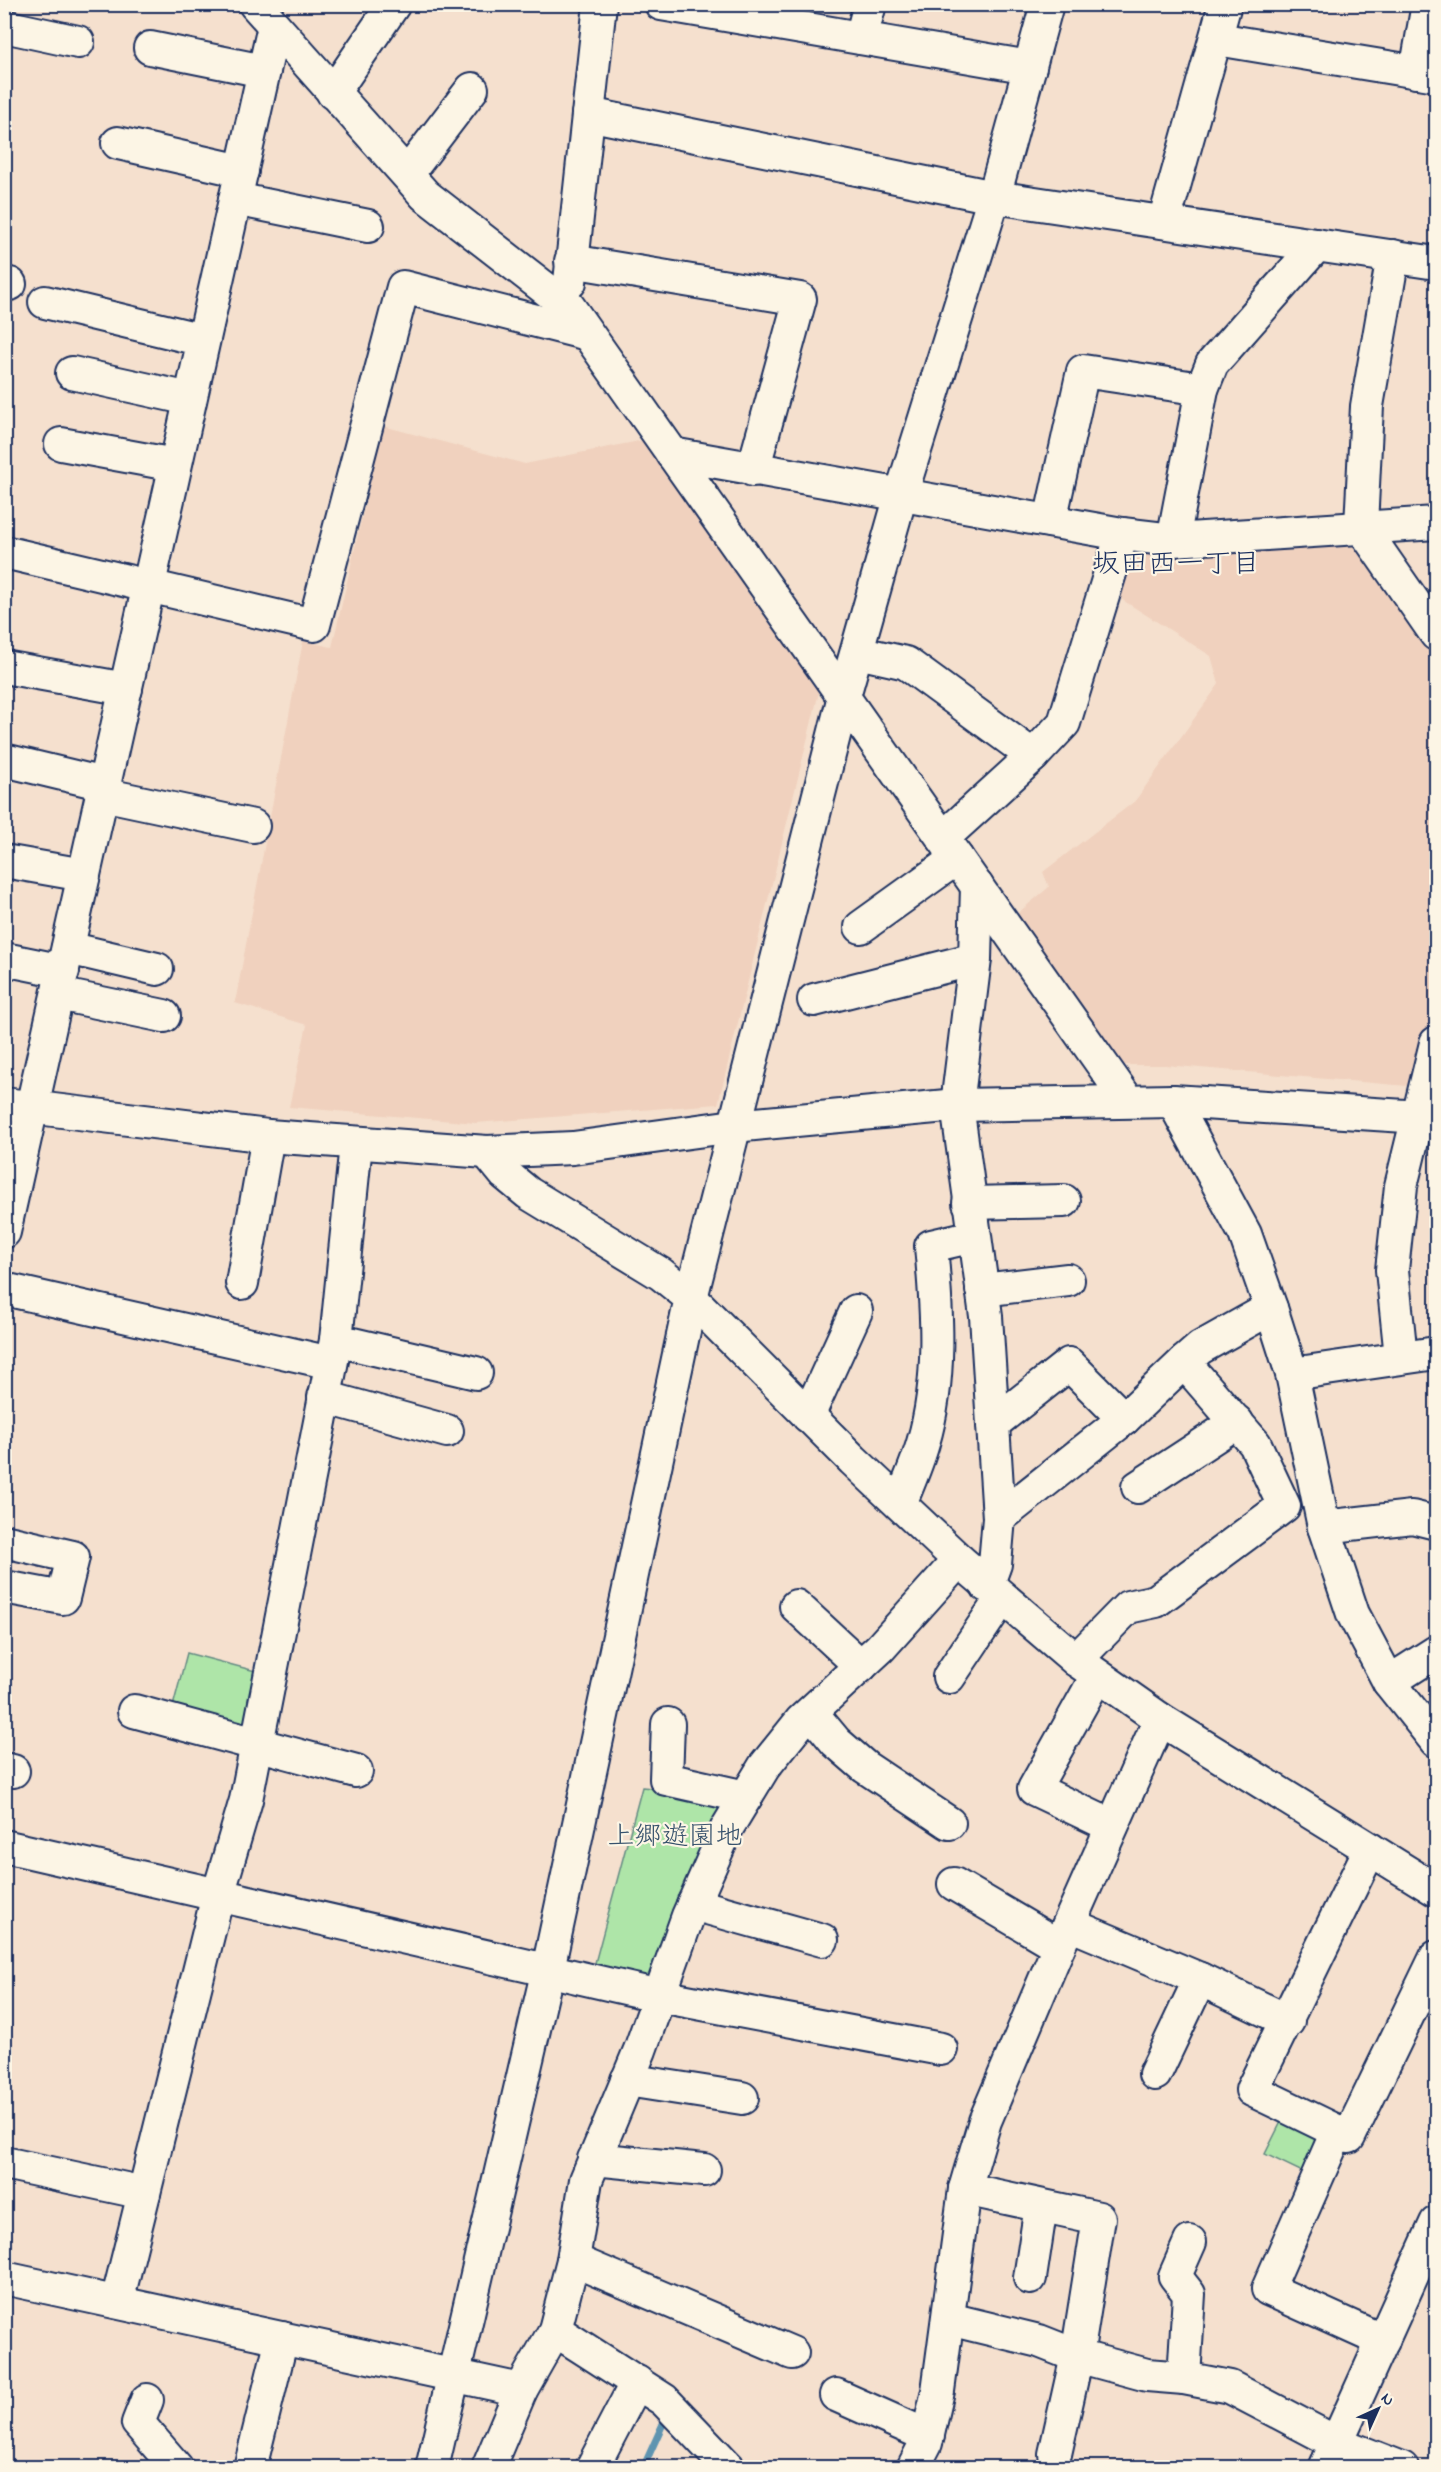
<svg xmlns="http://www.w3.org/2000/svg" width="1441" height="2472" font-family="'Indie Flower','Klee One',sans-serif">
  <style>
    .built { fill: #f0d1be }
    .green { fill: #aee5a8; stroke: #648a83; stroke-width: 1.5 }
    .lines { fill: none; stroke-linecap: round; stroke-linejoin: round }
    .stream { stroke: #5e94b0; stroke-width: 7 }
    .minor-casing { stroke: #1b2f5e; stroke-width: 36 }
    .minor { stroke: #fcf5e5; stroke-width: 32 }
    .labels { text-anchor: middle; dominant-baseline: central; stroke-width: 4.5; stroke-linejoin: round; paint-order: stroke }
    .park-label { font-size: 27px; fill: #38536d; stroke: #fcf5e5 }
    .neighbourhood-label { font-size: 28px; fill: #1b2f5e; stroke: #fcf5e5 }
  </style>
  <rect width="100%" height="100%" fill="#f5e0ce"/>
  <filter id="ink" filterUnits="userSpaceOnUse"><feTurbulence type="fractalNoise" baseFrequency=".0167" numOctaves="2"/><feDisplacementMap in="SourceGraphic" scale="12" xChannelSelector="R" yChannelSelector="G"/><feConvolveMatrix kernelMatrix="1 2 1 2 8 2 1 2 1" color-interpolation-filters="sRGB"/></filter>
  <g filter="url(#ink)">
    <!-- built -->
    <g class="built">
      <polygon points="383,426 525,464 644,440 819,692 718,1104 476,1123 289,1107 307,1025 235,1003 303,641 332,647"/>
      <polygon points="1361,542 1436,649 1436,1018 1426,1033 1419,1087 1165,1065 1117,1065 1012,918 1049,887 1043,872 1135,801 1219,684 1211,656 1113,594 1134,546"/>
    </g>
    <!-- green -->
    <g class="green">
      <polygon points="187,1653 263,1673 248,1734 171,1714"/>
      <polygon points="642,1787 746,1797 660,1996 591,1978"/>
      <polygon points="1288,2108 1339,2131 1317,2179 1265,2154"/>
    </g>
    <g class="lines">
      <!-- stream -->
      <polyline class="stream" points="643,2468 667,2415"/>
      <!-- minor casing -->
      <g class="minor-casing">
        <g id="minor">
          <polyline points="255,4 425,195 569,307 1128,1101"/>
          <polyline points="661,4 1030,67"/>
          <polyline points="4,26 78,42"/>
          <polyline points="861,38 870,4"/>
          <polyline points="1217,39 1436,75"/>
          <polyline points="150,48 264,71"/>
          <polyline points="1416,72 1428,4"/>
          <polyline points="333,93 394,4"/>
          <polyline points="588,114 994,197 1436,263"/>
          <polyline points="118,143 242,171"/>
          <polyline points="408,173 472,89"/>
          <polyline points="235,199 368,226"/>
          <polyline points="1164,222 1225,4"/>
          <polyline points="1393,256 1367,406 1361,526 1436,634"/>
          <polyline points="571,261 800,299 753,470"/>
          <polyline points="570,282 600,4"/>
          <polyline points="4,283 10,284"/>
          <polyline points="45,302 203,340"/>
          <polyline points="72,373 190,399"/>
          <polyline points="61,444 175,465"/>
          <polyline points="672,454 1122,534 1173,540 1436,523"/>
          <polyline points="1050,521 1083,371 1202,389"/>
          <polyline points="1173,540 1202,389 1212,364 1317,245"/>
          <polyline points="4,552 314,625 403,287 584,333"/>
          <polyline points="857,652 906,663 1033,756"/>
          <polyline points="4,667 126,689"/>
          <polyline points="4,760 104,784"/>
          <polyline points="102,794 253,826"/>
          <polyline points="943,838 1033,756 1064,723 1122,534"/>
          <polyline points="4,861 84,875"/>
          <polyline points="977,886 975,959 957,1105 986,1316 999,1518 995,1564 987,1586"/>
          <polyline points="861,927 957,858"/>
          <polyline points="68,948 157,969"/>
          <polyline points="4,959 63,971"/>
          <polyline points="58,994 164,1016"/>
          <polyline points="814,1000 975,959"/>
          <polyline points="1173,1101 1245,1234 1271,1308 1292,1374 1324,1527 1353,1614 1389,1682 1436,1741"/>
          <polyline points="4,1104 268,1136 487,1152 573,1148 734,1126 957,1105 1173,1101 1436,1118"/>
          <polyline points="487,1152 505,1174 528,1193 661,1274 691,1298 853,1460 959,1560 1076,1660 1160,1719 1436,1890"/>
          <polyline points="969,1203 1064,1201"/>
          <polyline points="4,1232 274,26"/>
          <polyline points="242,1283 268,1136"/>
          <polyline points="4,1289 331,1363"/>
          <polyline points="982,1290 1068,1280"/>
          <polyline points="336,1340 476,1373"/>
          <polyline points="1401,1357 1392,1270 1401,1186 1436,1043"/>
          <polyline points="1292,1374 1436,1353"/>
          <polyline points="324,1397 447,1431"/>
          <polyline points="808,1416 856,1311"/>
          <polyline points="993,1424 1069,1364 1124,1419"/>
          <polyline points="1138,1487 1237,1422"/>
          <path d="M900,1504C908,1484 917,1464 923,1443C942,1380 937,1310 931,1246L974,1236"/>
          <polyline points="999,1518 1124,1419 1184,1362"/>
          <polyline points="1324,1527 1412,1517 1436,1523"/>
          <polyline points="4,1541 73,1557 63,1598 4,1587"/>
          <polyline points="796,1606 861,1666"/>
          <polyline points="1076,1660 1128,1607 1156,1601 1284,1506 1255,1444 1184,1362 1200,1348 1271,1308"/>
          <polyline points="1097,1676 1034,1789 1112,1826"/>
          <polyline points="949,1677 1002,1598"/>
          <polyline points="1389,1682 1436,1652"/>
          <polyline points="134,1711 356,1771"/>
          <polyline points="811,1712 836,1742 865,1767 949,1823"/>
          <polyline points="668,1724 666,1779 746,1797"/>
          <polyline points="4,1769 13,1771"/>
          <polyline points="4,1846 660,1996 941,2049"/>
          <polyline points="1370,1849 1252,2090 1349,2137 1436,1957"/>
          <polyline points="954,1884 1059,1946"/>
          <polyline points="693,1904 822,1940"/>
          <polyline points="1069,1924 1200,1979 1288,2021"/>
          <polyline points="1155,2074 1200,1979"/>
          <polyline points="627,2080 742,2098"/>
          <polyline points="1337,2132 1268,2289 1383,2341"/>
          <polyline points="594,2159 704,2170"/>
          <polyline points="4,2163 144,2193"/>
          <polyline points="965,2189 1099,2218 1077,2356 1055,2454"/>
          <polyline points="573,2260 792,2353"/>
          <polyline points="4,2278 521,2390"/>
          <polyline points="1030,2278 1041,2206"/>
          <polyline points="117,2302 218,1895 246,1800 336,1340 356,1144"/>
          <polyline points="949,2319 1039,2341 1077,2356 1147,2375 1184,2378 1230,2387 1335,2442 1402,2468"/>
          <polyline points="555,2330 664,2400 729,2468"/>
          <polyline points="1184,2378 1189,2294 1175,2276 1190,2242"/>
          <polyline points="836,2395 928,2436"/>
          <polyline points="147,2400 138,2423 177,2468"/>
          <polyline points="250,2468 282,2338"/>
          <polyline points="432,2468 548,1969 691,1298 844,696 901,495 994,197 1047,4"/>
          <polyline points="488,2468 521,2390 555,2330 573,2260 586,2180 640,2050 688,1916 727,1828 764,1767 801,1721 880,1648 959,1560"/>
          <polyline points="592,2468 637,2382"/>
          <polyline points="913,2468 926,2443 938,2391 965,2189 985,2121 1059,1946 1160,1719"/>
          <polyline points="1325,2468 1436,2223"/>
        </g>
      </g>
      <!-- minor -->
      <use href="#minor" class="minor"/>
    </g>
  </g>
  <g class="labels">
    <!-- park labels -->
    <g class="park-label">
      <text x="675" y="1837">上郷遊園地</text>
    </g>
    <!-- neighbourhood labels -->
    <g class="neighbourhood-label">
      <text x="1176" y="565">坂田西一丁目</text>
    </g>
  </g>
  <!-- margin -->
  <rect width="1441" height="2472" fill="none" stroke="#fcf5e5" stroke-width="24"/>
  <rect x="12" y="12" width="1417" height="2448" fill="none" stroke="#1b2f5e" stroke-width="2" filter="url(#ink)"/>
  <!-- north arrow -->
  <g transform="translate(1378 2409) rotate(45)" stroke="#fcf5e5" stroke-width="4.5" paint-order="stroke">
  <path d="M0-4.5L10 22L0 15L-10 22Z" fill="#1b2f5e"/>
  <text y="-9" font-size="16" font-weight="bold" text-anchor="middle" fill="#1b2f5e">N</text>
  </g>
</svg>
